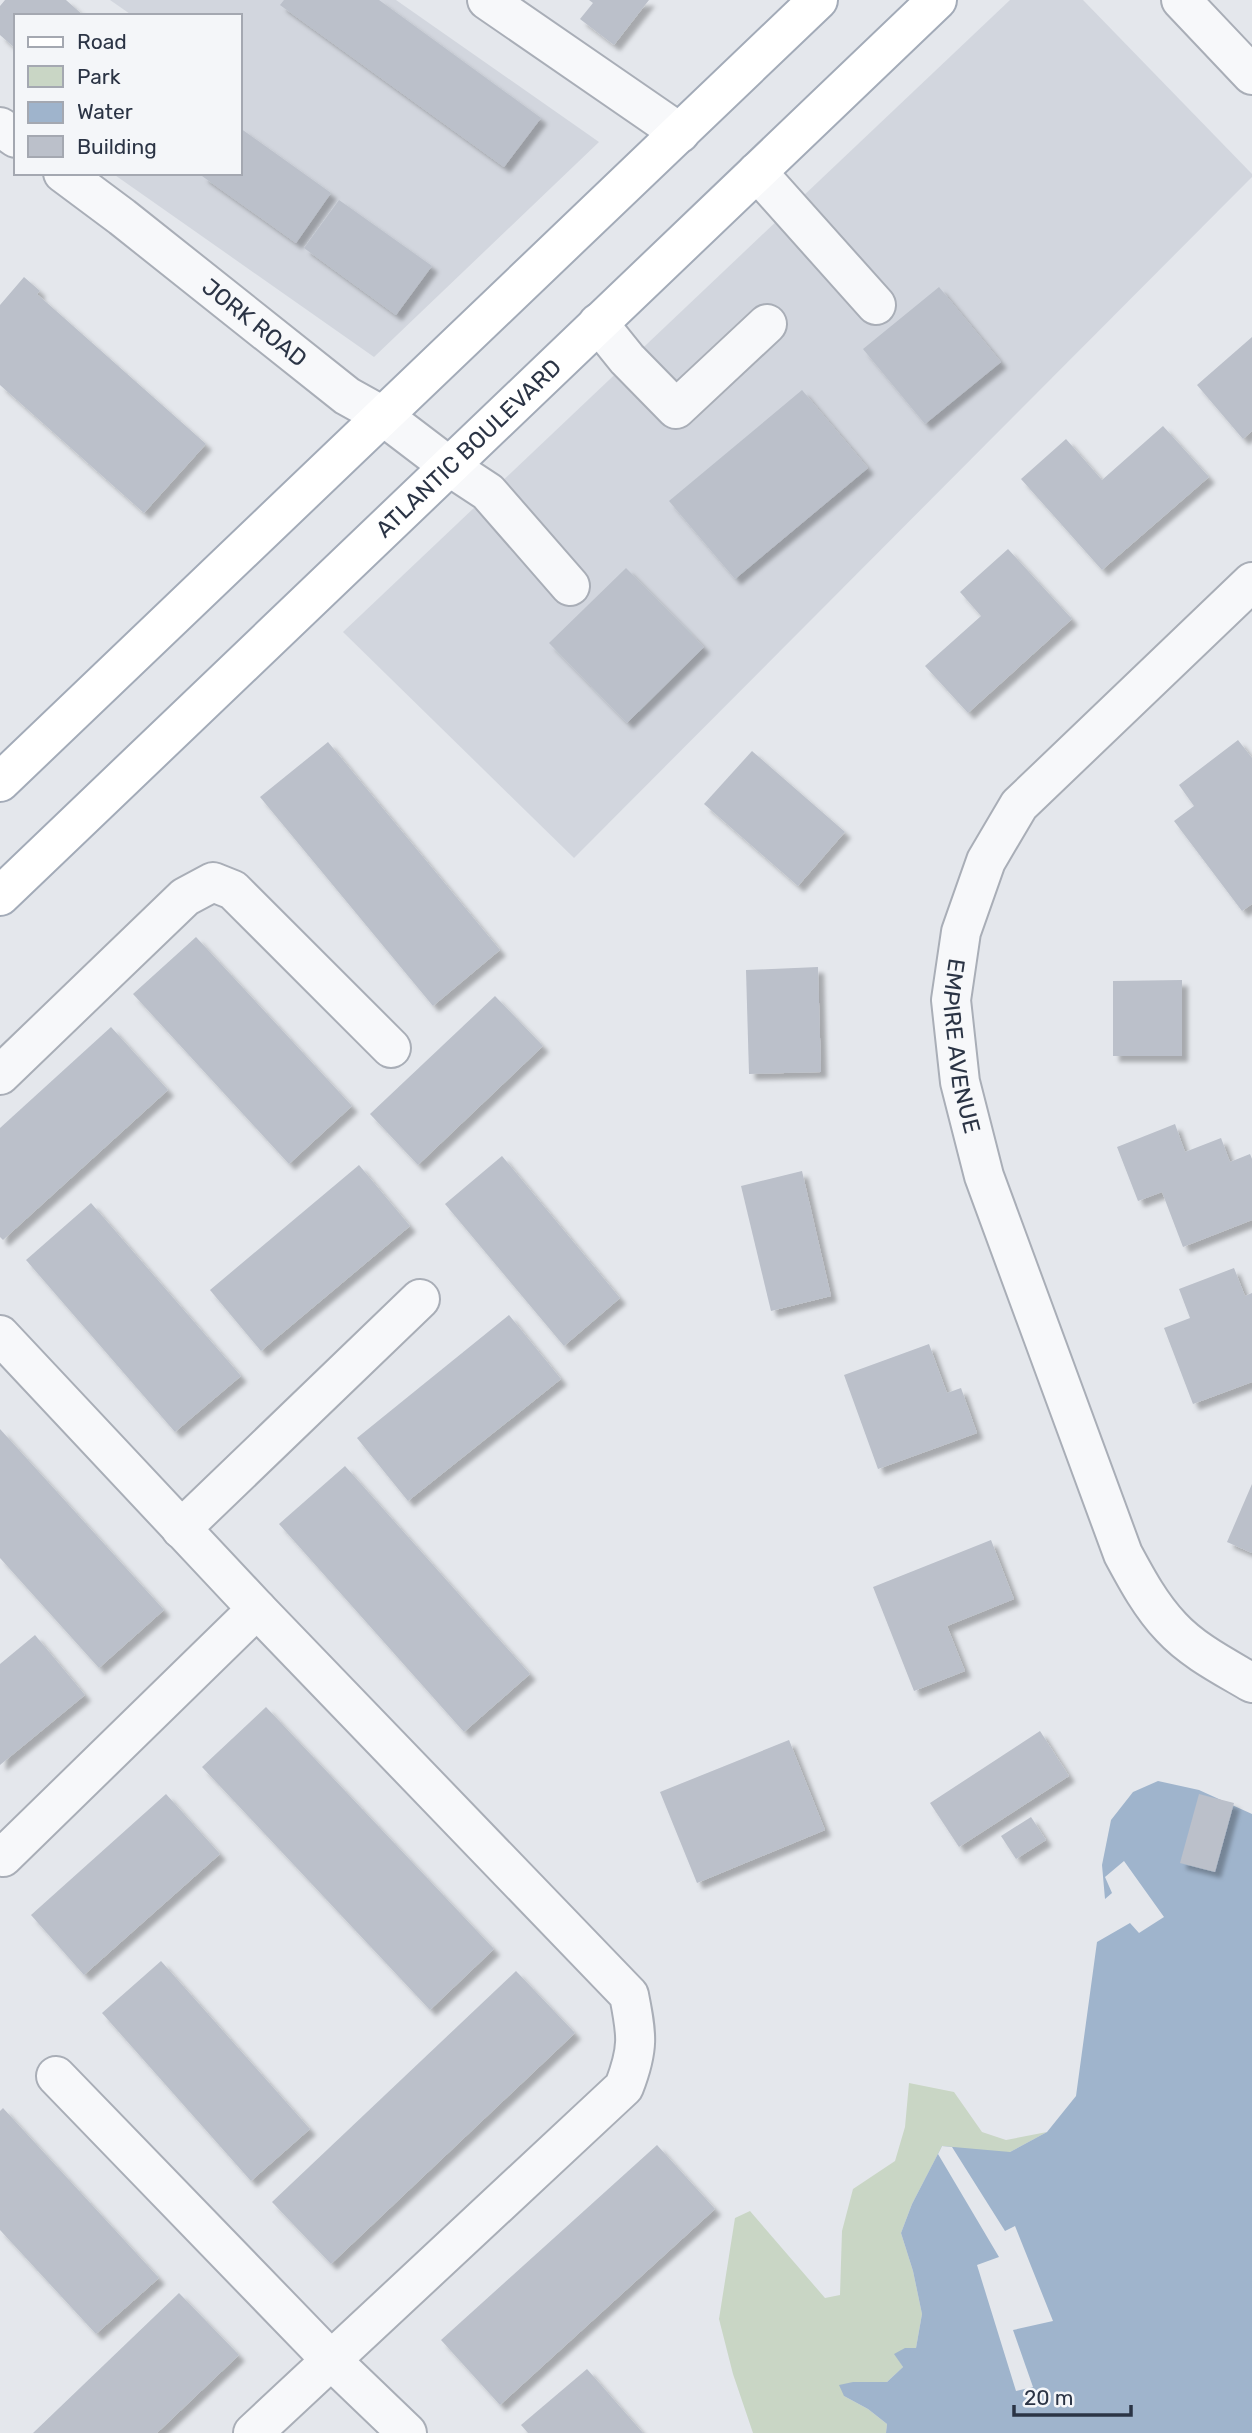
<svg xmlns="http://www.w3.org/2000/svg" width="1252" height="2433" font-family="Rubik,sans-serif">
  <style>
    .built { fill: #d2d6de }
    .green { fill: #c9d6c5 }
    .water { fill: #9fb4cc }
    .pier { fill: #e4e7ec }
    .building { fill: #bbc0ca; filter: url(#shadow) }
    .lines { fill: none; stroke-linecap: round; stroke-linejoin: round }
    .minor-casing { stroke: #a9aeb7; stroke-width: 42 }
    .major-casing { stroke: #a3abb8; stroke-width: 42 }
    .minor { stroke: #f7f8fa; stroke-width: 38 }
    .major { stroke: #fff; stroke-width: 38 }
    .labels { text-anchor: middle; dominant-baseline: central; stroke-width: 7; stroke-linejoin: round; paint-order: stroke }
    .street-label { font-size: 23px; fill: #2b3445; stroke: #f4f6f9 }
  </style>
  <defs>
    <filter id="shadow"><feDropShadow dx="6" dy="6" stdDeviation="2" flood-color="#0004"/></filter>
  </defs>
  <rect width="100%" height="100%" fill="#e4e7ec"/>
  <!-- built -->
  <g class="built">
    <polygon points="110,0 396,0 599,142 374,357 112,173 240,173 240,16 133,16"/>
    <polygon points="1010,0 1083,0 1252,174 1252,177 574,858 343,632"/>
  </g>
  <!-- green -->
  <polygon class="green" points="909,2083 954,2092 982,2132 1006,2140 1047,2132 1010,2152 938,2154 912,2204 901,2233 913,2271 922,2314 916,2348 895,2354 903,2367 887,2382 853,2382 844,2396 868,2409 887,2424 886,2433 753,2433 733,2374 719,2319 735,2218 750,2211 825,2298 840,2295 842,2231 853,2189 895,2161 905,2127"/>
  <!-- water -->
  <polygon class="water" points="1158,1781 1199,1790 1252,1814 1252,2433 886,2433 887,2424 868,2409 844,2396 839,2385 853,2382 887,2382 903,2367 894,2354 905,2348 916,2348 922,2314 913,2271 901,2233 912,2204 942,2146 1010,2152 1047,2132 1076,2096 1097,1942 1130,1923 1139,1933 1164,1917 1124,1861 1105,1877 1112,1893 1105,1899 1102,1865 1111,1820 1133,1792"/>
  <!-- pier -->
  <polygon class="pier" points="942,2146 952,2147 1005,2231 1015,2226 1053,2321 1013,2330 1033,2387 1016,2391 977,2265 999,2257 938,2154"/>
  <!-- building -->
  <g class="building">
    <polygon points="5,0 66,0 84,16 16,16 16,49 0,35 0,6"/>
    <polygon points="284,0 379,0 541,118 504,167 280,5"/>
    <polygon points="589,0 649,0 614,45 580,19 593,3"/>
    <polygon points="240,128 331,193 296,243 202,176 204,173 240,173"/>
    <polygon points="339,200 432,266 396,315 304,248"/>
    <polygon points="24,277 40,291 37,294 206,444 144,513 0,385 0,305"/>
    <polygon points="939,287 1001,362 925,424 863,349"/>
    <polygon points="1252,337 1252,431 1243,439 1197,385"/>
    <polygon points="802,390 868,468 735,579 669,501"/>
    <polygon points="1163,426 1209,477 1102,570 1021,479 1066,439 1102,480"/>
    <polygon points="1008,549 1072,619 968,713 925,666 981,616 960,592"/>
    <polygon points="626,568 704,647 627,723 549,643"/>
    <polygon points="1238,740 1252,758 1252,904 1242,911 1174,821 1194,806 1179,785"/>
    <polygon points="328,742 500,950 433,1006 260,797"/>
    <polygon points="752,751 845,832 798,886 704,804"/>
    <polygon points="196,937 352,1106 289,1164 133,994"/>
    <polygon points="818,967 821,1072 749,1074 746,970"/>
    <polygon points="1182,980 1182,1056 1113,1056 1113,981"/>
    <polygon points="495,996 543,1046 418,1165 370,1114"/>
    <polygon points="111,1027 168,1090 3,1240 0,1237 0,1128"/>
    <polygon points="1175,1124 1185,1152 1221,1138 1230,1162 1250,1154 1252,1159 1252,1220 1183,1247 1162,1192 1138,1201 1117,1147"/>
    <polygon points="502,1156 620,1298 564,1346 445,1204"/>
    <polygon points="359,1165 410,1226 261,1351 210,1290"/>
    <polygon points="802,1171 831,1296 771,1311 741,1186"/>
    <polygon points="91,1203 241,1376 175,1432 26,1260"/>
    <polygon points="1234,1268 1245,1296 1252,1293 1252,1382 1193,1404 1164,1328 1190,1318 1179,1289"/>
    <polygon points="509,1315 561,1379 408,1501 357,1438"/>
    <polygon points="929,1344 947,1393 961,1388 977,1433 878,1469 844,1375"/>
    <polygon points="0,1429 164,1610 99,1668 0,1558"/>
    <polygon points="345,1466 530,1674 464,1732 279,1524"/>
    <polygon points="1252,1484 1252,1553 1227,1542"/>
    <polygon points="991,1540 1014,1599 947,1626 965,1671 914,1691 873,1587"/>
    <polygon points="35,1635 85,1695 0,1765 0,1664"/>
    <polygon points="266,1707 494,1949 430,2010 202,1767"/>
    <polygon points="1040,1731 1069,1776 959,1847 930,1803"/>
    <polygon points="789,1740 825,1830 697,1883 660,1792"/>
    <polygon points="166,1794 220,1854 84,1975 31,1915"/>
    <polygon points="1199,1794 1234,1803 1215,1872 1180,1863"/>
    <polygon points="1031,1817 1046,1840 1016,1859 1001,1836"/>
    <polygon points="161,1961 310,2129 251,2181 102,2013"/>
    <polygon points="516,1971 575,2033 331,2264 272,2202"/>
    <polygon points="3,2108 159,2278 96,2334 0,2230 0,2111"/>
    <polygon points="657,2145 715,2209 500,2405 441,2340"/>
    <polygon points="179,2293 239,2355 157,2433 33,2433"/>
    <polygon points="587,2369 643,2433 528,2433 521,2425"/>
  </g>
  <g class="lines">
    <!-- minor casing -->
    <g class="minor-casing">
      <g id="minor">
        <polyline points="487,0 680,133"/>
        <polyline points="1181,0 1252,75"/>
        <polyline points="0,127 16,138"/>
        <polyline points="757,172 876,305"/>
        <path id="s1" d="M63,173L122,217L347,396L383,416L450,467L488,492L570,586"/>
        <polyline points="598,323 627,359 676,409 767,324"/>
        <path id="s2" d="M1252,582L1019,805L986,861L961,932L951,1000L960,1082L984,1176L1123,1554C1137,1580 1151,1606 1171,1627C1193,1651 1225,1667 1252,1683"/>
        <polyline points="0,1075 185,897 213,882 233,890 391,1048"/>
        <path d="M0,1335L257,1609L629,1995C637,2035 639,2048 624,2087L253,2433"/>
        <polyline points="181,1529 420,1299"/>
        <polyline points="3,1857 257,1609"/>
        <polyline points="56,2076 331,2360 407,2433"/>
      </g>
    </g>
    <!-- major casing -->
    <g class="major-casing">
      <g id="major">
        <polyline points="0,782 818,0"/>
        <path id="s3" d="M0,896L937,0"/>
      </g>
    </g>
    <!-- minor -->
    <use href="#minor" class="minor"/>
    <!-- major -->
    <use href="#major" class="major"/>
  </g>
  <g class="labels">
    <!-- street labels -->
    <g class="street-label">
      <text stroke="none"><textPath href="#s1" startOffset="243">JORK ROAD</textPath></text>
      <text stroke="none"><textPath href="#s3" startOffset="648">ATLANTIC BOULEVARD</textPath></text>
      <text stroke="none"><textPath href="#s2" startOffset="578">EMPIRE AVENUE</textPath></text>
    </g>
  </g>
  <!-- legend -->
  <rect x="14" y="14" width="228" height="161" fill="#f4f6f9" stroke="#a4a8b1" stroke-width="2"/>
  <rect x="28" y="37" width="35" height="10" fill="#ffffff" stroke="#a4a8b1" stroke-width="2"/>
  <text x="77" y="49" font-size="21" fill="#2b3445">Road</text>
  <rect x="28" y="66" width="35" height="21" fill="#c9d6c5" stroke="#a4a8b1" stroke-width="2"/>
  <text x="77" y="84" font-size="21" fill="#2b3445">Park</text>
  <rect x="28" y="102" width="35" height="21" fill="#9fb4cc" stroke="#a4a8b1" stroke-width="2"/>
  <text x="77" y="119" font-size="21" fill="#2b3445">Water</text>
  <rect x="28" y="136" width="35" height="21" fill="#bbc0ca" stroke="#a4a8b1" stroke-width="2"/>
  <text x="77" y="154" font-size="21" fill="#2b3445">Building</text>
  <!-- scale -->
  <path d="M1014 2405v10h117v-10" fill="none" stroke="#2b3445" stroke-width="3.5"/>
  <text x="1024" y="2405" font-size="21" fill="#2b3445" stroke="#f4f6f9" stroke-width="5" paint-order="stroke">20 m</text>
</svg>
